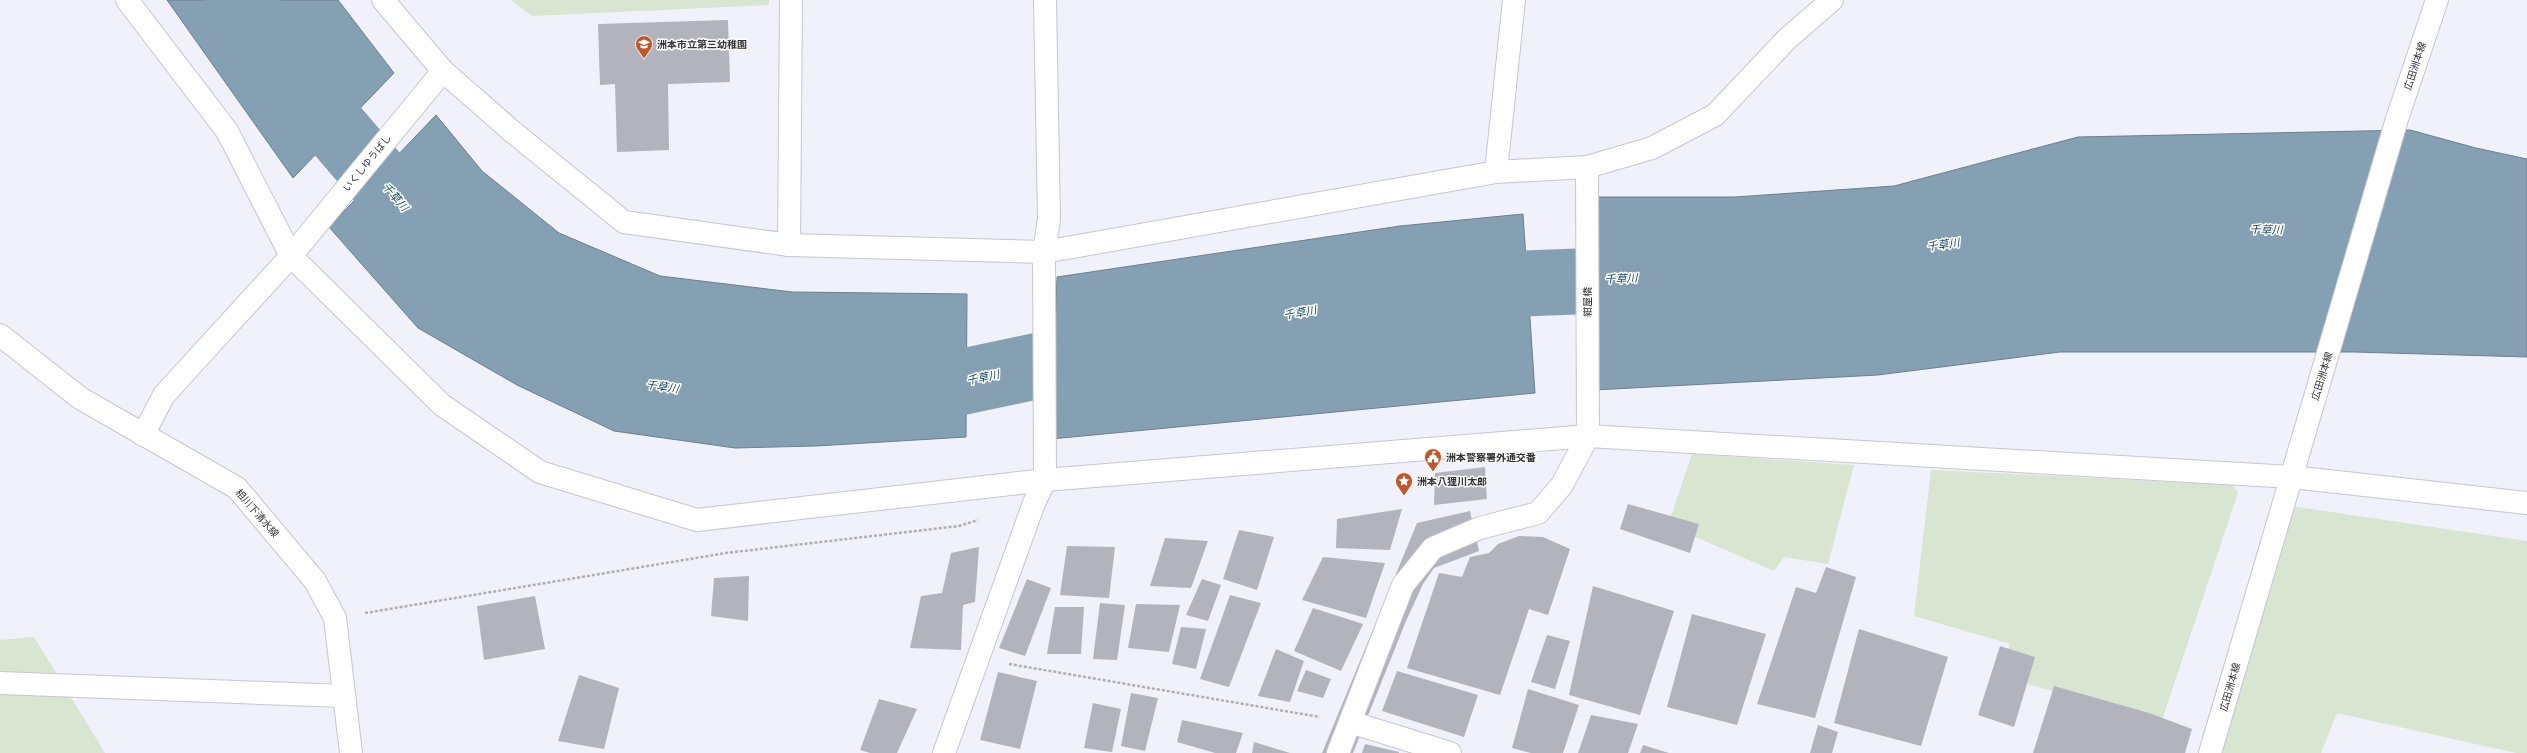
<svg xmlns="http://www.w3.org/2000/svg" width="2527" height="753" font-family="'DejaVu Sans','Noto Sans JP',sans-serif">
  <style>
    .green { fill: #d9e4d1 }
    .water { fill: #85a0b2; stroke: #6c7f8d }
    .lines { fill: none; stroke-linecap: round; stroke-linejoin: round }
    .river { stroke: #85a0b2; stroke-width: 66 }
    .building { fill: #b2b3bd }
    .street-casing { stroke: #c6c6d1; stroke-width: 24 }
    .secondary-casing { stroke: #c6c6d1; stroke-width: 24 }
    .path { stroke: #aeaeb6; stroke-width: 2.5; stroke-dasharray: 3 2; stroke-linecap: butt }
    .street { stroke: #fff; stroke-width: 22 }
    .secondary { stroke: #fff; stroke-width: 22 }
    .labels { text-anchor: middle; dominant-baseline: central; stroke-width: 3; stroke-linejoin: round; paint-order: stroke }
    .poi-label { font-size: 10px; font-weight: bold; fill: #333337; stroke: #fff; text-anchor: start }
    .street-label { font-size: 10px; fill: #333337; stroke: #fff }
    .water-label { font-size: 11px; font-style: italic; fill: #0a3f5a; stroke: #fff }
  </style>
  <rect width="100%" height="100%" fill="#f1f1fc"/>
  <!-- green -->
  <g class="green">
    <polygon points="511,0 769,0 769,5 532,16"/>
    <polygon points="1692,454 1854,465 1828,564 1784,557 1774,571 1668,525"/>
    <polygon points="1931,470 2233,485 2238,493 2161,723 2000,676 2010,644 1914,616"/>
    <polygon points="2284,505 2527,541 2527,753 2516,753 2337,713 2321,753 2210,753"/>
    <polygon points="34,637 105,753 0,753 0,640"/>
  </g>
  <!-- water -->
  <g class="water">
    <polygon points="167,0 338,0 394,73 293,178"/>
    <polygon points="436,115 482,171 559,233 660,276 792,292 967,294 966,437 816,446 735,448 614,431 517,385 418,328 329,227"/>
    <polygon points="2410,130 2476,148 2527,159 2527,357 2354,352 2060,352 1878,375 1594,390 1599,303 1594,197 1735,197 1894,186 2078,137"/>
    <polygon points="1523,214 1535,393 1051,439 1057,277 1400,226"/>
  </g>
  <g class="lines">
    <!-- river -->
    <g class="river">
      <polyline points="239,0 329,121 437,247"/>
      <polyline points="1436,289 1457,286 1669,278"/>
      <polyline points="877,400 1122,348"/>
    </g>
  </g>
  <!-- building -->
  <g class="building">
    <polygon points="728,20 730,82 668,84 669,150 617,152 615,84 600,85 598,24"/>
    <polygon points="1485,467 1487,499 1434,505 1435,473"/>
    <polygon points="1628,504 1699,524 1690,553 1620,529"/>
    <polygon points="1402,509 1390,550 1336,548 1337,519"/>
    <polygon points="1470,511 1479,551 1434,568 1423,584 1406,621 1353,753 1322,753 1417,523"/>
    <polygon points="1239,530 1274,537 1257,590 1223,579"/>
    <polygon points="1519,536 1543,537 1570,549 1548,615 1529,609 1500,695 1407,668 1439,573 1462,577 1470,557 1489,553 1498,544"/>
    <polygon points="1165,538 1208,541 1191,588 1150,586"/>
    <polygon points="1067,546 1115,547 1109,598 1060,595"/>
    <polygon points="979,547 975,602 963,605 961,650 910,648 921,596 942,593 951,553"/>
    <polygon points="1323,557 1385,563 1366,618 1302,600"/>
    <polygon points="1826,567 1856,577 1815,718 1757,704 1796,587 1816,593"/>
    <polygon points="749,576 748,621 711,616 714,578"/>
    <polygon points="1027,579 1051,588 1025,656 999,648"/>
    <polygon points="1202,579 1221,585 1208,621 1186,615"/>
    <polygon points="1593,586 1674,611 1640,715 1569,695"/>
    <polygon points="1230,595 1261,603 1229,687 1200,679"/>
    <polygon points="535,596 545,649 484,660 477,606"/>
    <polygon points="1100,603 1125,605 1117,660 1093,659"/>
    <polygon points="1136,604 1180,605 1169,652 1128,648"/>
    <polygon points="1055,607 1084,607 1081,654 1047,654"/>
    <polygon points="1313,608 1363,624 1341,671 1294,651"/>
    <polygon points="1692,614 1766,634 1737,725 1667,707"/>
    <polygon points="1181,627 1206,629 1196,669 1172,664"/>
    <polygon points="1859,629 1948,657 1921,746 1834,723"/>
    <polygon points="1547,635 1570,641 1555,689 1531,682"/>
    <polygon points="2000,646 2035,657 2014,727 1978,715"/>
    <polygon points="1276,649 1304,661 1290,702 1258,696"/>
    <polygon points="1306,670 1331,679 1323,698 1297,691"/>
    <polygon points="1397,671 1478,695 1464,737 1382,711"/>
    <polygon points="998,672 1037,681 1020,749 980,740"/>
    <polygon points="579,675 619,688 604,749 558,741"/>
    <polygon points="2054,686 2149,713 2192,729 2185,753 2033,753"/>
    <polygon points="1528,689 1579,705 1563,753 1531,753 1512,748"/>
    <polygon points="1131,693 1158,698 1145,751 1121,746"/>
    <polygon points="879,699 917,709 897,753 870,753 860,750"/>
    <polygon points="1093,703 1121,709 1112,752 1084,748"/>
    <polygon points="1591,715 1638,724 1628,753 1578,753"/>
    <polygon points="1182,720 1243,733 1236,753 1215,753 1177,742"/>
    <polygon points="1818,725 1838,732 1832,753 1810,753"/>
    <polygon points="1254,742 1290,753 1252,753"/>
    <polygon points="1365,744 1399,752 1399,753 1362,753"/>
    <polygon points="1643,745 1669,753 1640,753"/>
  </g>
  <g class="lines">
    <!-- street casing -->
    <g class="street-casing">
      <g id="street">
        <polyline points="127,0 227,131 291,256 442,405 540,472 697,520 1045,480 1588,436 2292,477 2527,503"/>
        <polyline points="383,0 443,71 514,133 624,222 789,245 1044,252 1496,172 1587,167 1652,148 1715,115 1787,39 1832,0"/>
        <polyline points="1496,172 1514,0"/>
        <polyline points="789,245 791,0"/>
        <polyline points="143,435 164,395 291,256 443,71"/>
        <polyline points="0,683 343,696"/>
        <polyline points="1350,722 1450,753"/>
        <polyline points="944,753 1034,503 1045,480 1044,252 1049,219 1045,0"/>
        <polyline points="1338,753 1403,585 1433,548 1480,528 1538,513 1562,485 1588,436 1587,167"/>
      </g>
    </g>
    <!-- secondary casing -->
    <g class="secondary-casing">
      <g id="secondary">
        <polyline points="0,335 80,398 237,488 315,581 335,618 351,753"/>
        <polyline points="2210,753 2397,119 2437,0"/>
      </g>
    </g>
    <!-- path -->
    <g class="path">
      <polyline points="365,613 726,553 959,526 978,520"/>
      <polyline points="1009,664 1320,717"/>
    </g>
    <!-- street -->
    <use href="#street" class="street"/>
    <!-- secondary -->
    <use href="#secondary" class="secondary"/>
  </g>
  <!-- icons -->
  <defs>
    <g id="school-pin" transform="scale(0.9)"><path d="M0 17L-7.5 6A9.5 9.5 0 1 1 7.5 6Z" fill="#be572d" stroke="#fff"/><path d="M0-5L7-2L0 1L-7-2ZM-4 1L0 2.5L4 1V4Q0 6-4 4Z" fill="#fff"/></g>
    <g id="civic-pin" transform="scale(0.9)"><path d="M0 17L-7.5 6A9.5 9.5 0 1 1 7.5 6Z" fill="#be572d" stroke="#fff"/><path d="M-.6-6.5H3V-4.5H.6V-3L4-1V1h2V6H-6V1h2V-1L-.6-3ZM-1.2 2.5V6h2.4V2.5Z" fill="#fff"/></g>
    <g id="sight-pin" transform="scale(0.9)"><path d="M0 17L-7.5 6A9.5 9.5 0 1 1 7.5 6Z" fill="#be572d" stroke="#fff"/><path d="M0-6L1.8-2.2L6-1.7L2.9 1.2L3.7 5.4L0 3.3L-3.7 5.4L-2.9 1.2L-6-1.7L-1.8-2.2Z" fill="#fff"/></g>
  </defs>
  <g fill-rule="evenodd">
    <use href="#school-pin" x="644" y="44"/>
    <use href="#civic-pin" x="1433" y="457"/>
    <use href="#sight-pin" x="1404" y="481"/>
  </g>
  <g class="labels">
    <!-- poi labels -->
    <g class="poi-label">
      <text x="657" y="44">洲本市立第三幼稚園</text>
      <text x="1446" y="457">洲本警察署外通交番</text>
      <text x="1417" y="481">洲本八狸川太郎</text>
    </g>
    <!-- street labels -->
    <g class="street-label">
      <text transform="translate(2415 66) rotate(-72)">広田洲本線</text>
      <text transform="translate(367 163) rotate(-51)">いくしゆうばし</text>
      <text transform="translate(1587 302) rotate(-90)">紺屋橋</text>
      <text transform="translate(2322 376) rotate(-73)">広田洲本線</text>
      <text transform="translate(257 513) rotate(49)">相川下清水線</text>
      <text transform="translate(2230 687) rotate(-74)">広田洲本線</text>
    </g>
    <!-- water labels -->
    <g class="water-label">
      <text transform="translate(395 197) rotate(49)">千草川</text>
      <text transform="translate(2266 230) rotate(1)">千草川</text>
      <text transform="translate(1943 245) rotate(-8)">千草川</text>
      <text transform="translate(1621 279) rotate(-2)">千草川</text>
      <text transform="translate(1300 313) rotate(-10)">千草川</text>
      <text transform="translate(983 378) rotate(-12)">千草川</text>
      <text transform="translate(662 387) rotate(9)">千草川</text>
    </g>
  </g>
</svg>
